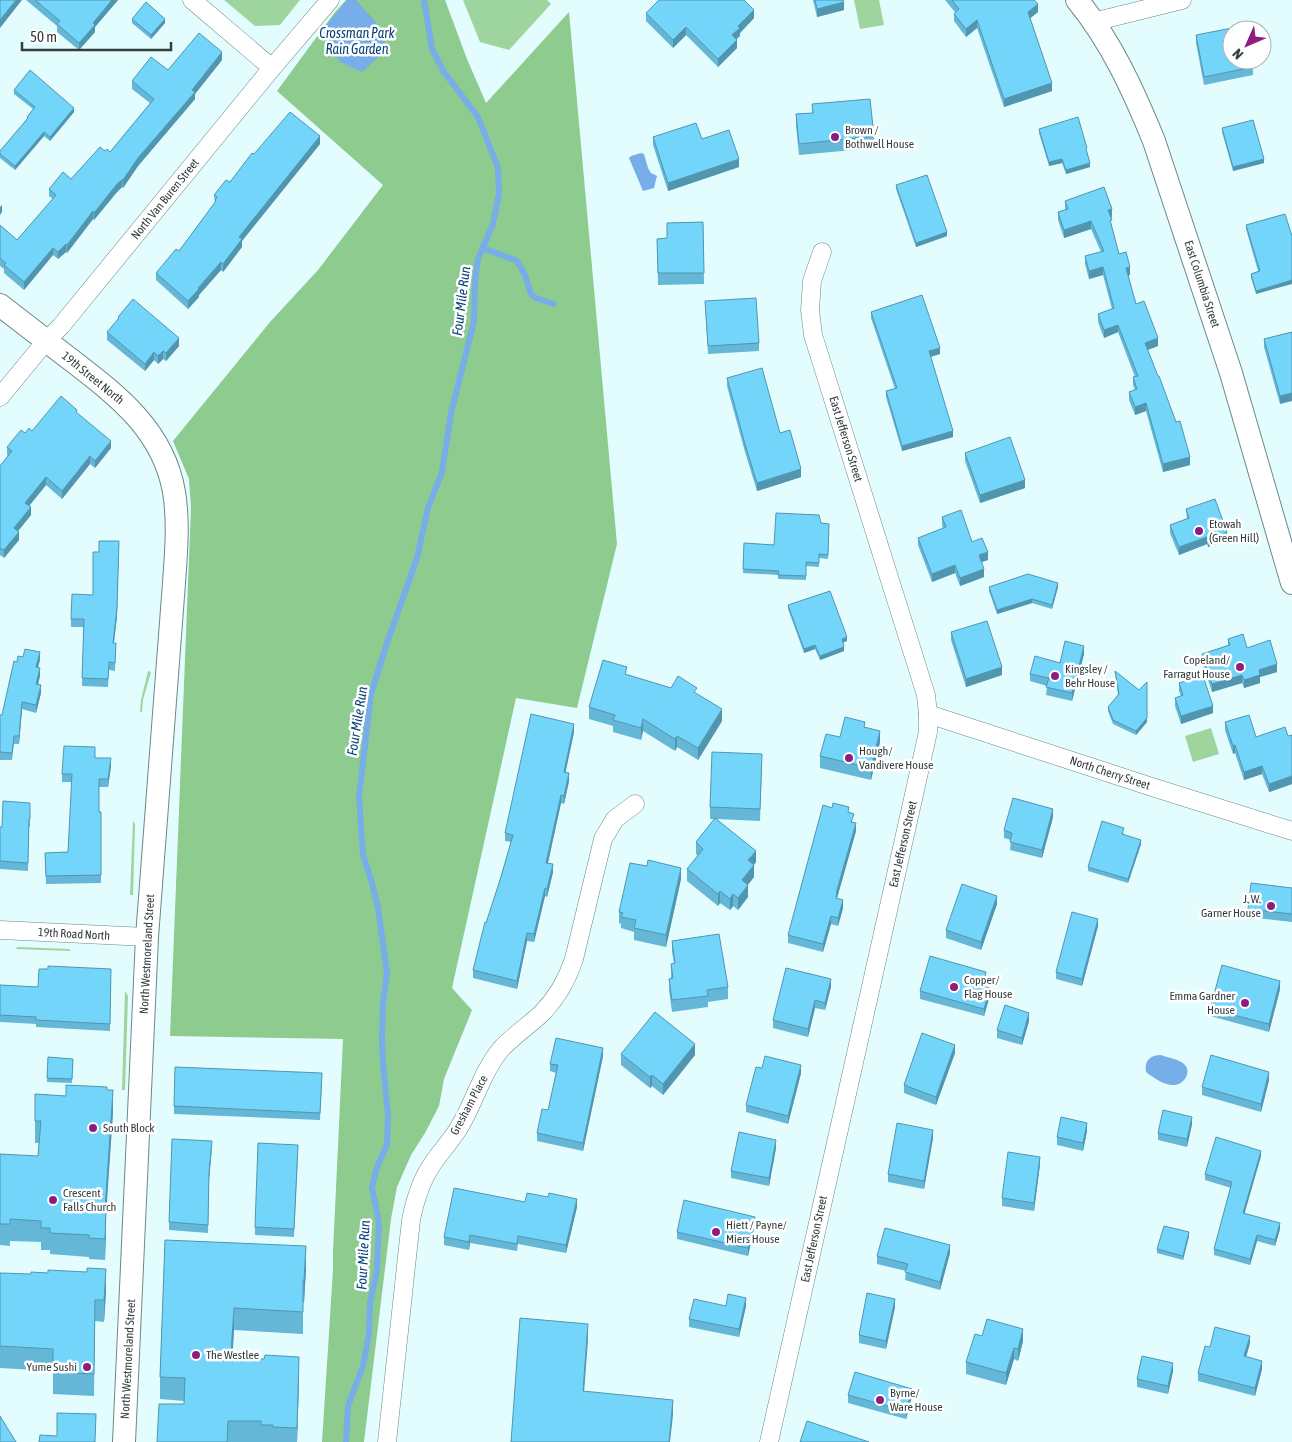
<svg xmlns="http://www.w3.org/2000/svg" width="1292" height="1442" font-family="'Asap Condensed',sans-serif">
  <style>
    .green { fill: #9ed59f }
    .forest { fill: #8dcb8e }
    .water { fill: #77ade9 }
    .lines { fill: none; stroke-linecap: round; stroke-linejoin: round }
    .stream { stroke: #77ade9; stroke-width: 6 }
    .minor-casing { stroke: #6e8686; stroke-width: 19 }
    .tertiary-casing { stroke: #6e8686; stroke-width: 24 }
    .minor { stroke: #fff; stroke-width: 18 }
    .tertiary { stroke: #fff; stroke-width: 22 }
    .wall { fill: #64b7d7 }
    .shaded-wall { fill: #5195af }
    .building { fill: #74d5fa; stroke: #5195af }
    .poi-dot { fill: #8c1d81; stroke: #fff; stroke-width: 2 }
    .labels { text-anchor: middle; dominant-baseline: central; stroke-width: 5; stroke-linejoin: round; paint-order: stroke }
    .poi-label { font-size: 12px; fill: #343e3f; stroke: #fff; text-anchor: start }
    .street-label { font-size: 12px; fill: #343e3f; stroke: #fff }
    .water-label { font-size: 14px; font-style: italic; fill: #064178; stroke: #fff }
  </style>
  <rect width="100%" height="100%" fill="#e3fdfe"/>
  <!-- green -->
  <g class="green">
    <polygon points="224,0 300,0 280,25 255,26"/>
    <polygon points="463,0 547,0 551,4 509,50 480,42"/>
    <polygon points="854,0 879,0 884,25 860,29"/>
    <polygon points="148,671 151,672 143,700 142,713 140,711 141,700"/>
    <polygon points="1211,728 1219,754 1193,762 1185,736"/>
    <polygon points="133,821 135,824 133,895 130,895"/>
    <polygon points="17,947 69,949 71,951 16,949"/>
    <polygon points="125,991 128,996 125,1090 122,1090"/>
  </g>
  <!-- forest -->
  <polygon class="forest" points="346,0 445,0 467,59 486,103 569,12 617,544 577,708 516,698 452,988 472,1010 444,1079 439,1106 425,1133 411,1155 397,1187 391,1219 364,1442 322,1442 333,1270 333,1252 343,1039 170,1036 191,508 189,479 173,441 270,322 318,270 383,185 277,91 335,12"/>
  <!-- water -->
  <g class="water">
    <polygon points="347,0 356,0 380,27 387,49 362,72 340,62 326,41 319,34"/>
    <polygon points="641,153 644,154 648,168 651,173 657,176 654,188 643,191 629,158 631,156"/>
    <path d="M1161,1055C1168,1058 1179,1059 1184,1064C1192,1071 1185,1084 1175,1085C1165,1086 1154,1078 1146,1072C1144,1061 1150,1055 1161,1055Z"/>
  </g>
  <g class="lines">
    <!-- stream -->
    <g class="stream">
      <polyline points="483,248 517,261 525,275 531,294 536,298 554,304"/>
      <polyline points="346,1442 348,1406 363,1366 369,1334 370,1303 377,1270 379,1223 372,1187 377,1167 387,1145 388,1115 383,1064 382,1038 383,1003 387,973 378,908 372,883 363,855 359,796 371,694 386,646 417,558 428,508 442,472 451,413 474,321 475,280 478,259 493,224 499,193 498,168 478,117 444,72 432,49 424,0"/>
    </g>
    <!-- minor casing -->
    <g class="minor-casing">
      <g id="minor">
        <polyline points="192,0 272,68"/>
        <polyline points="1093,22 1182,0"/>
        <polyline points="0,397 46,341 61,326 272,68 330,0"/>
        <polyline points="928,714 1152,787 1292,831"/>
        <polyline points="0,930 147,937"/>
        <path d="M387,1442L411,1220C415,1200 421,1180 433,1163C441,1151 452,1140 460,1126C475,1101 482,1072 501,1049C513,1036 528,1026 541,1014C557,998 567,980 574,959L603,839L615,819L635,804"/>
        <polyline points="769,1442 928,732 928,714 926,695 813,335 810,310 812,281 822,252"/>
      </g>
    </g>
    <!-- tertiary casing -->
    <g class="tertiary-casing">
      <g id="tertiary">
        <path d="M1077,0C1111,41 1134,92 1154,141L1231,373L1292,583"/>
        <path d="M0,305C22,322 44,339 66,356C114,393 163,428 174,492C179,522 176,554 174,583L147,937L124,1442"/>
      </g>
    </g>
    <!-- minor -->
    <use href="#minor" class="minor"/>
    <!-- tertiary -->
    <use href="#tertiary" class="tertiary"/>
  </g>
  <!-- wall -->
  <g class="wall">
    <polygon points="26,0 118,0 95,27 95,32 79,50 57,32 57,26"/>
    <polygon points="813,0 843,0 844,10 817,17"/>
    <polygon points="945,0 1034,0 1038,12 1030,18 1052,91 1004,107 977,28 966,37 954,21 954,14 955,12"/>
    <polygon points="646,13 754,18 740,33 740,36 736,39 737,48 718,67 686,35 673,48 646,21"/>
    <polygon points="132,19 165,23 151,39 132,23"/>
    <polygon points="1196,35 1232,60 1253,67 1253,75 1204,85 1196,43"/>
    <polygon points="222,60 195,94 195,99 138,166 123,188 122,187 117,192 94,220 93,219 67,253 66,252 58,259 53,255 24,290 4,273 4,269 0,266 0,225 17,240 53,199 49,196 49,189 71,179 105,151 110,152 150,103 132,89 132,81 168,70"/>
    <polygon points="14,90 74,112 50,141 44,136 15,170 0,158 0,151 27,119 27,117 33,109 14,94"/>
    <polygon points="812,104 874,136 874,148 799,155 796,126 796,114 812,113"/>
    <polygon points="1222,128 1264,163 1233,171 1222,132"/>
    <polygon points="1039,129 1087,152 1090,167 1066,174 1062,163 1049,166 1039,133"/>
    <polygon points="653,137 702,139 739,167 668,191 653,145"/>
    <polygon points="320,144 242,241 242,247 223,272 221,270 199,295 199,297 188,309 156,280 156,273 179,251 215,203 214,195 230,182 254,154"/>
    <polygon points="896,185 947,236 916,247 896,189"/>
    <polygon points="1065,201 1112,217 1110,217 1112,227 1119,254 1130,275 1128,276 1136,304 1158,346 1147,350 1190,465 1163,472 1146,411 1135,415 1129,400 1129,392 1135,390 1133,385 1133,377 1135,377 1118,332 1104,338 1098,322 1098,314 1112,309 1103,275 1089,279 1085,264 1085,256 1101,252 1091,229 1064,238 1058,220 1058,212 1065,210"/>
    <polygon points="1285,214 1256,294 1251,278 1251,274 1258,271 1246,229 1246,225"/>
    <polygon points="703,222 704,284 658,285 657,239 667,238 667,223"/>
    <polygon points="705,301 759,343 759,351 708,354"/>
    <polygon points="871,312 940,354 931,357 953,437 902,451 886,397 886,391 895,389 871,318"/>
    <polygon points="118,317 179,346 166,361 163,359 158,364 154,360 145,371 107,340 107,332 118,320"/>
    <polygon points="1292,332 1280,404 1264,347 1264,339"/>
    <polygon points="727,378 780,433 801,477 757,491 745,452 727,386"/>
    <polygon points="77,414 111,448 95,468 90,464 62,499 46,485 29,506 31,515 18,531 19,540 4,558 0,555 0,556 0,466 8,456 7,455 7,447 25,433"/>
    <polygon points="965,453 1025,488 980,503 965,461"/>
    <polygon points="1186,509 1227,540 1208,547 1207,544 1179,555 1170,533 1170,525 1187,519"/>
    <polygon points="942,517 972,542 988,560 981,562 984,577 960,586 955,573 932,582 918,545 918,538 943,528 942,525"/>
    <polygon points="821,523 829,524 828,559 819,558 819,567 806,566 806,580 778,579 778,575 743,573 744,543 774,545"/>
    <polygon points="989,587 1058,587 1052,609 1032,603 997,614 989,591"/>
    <polygon points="788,605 847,641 843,642 844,651 820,660 815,649 804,653 788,609"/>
    <polygon points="117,616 114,643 116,643 115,671 109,670 108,687 82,686 84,627 71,627 71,619"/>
    <polygon points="951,632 1002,675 966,687 951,640"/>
    <polygon points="1228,639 1247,648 1277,672 1260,677 1260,683 1244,688 1242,683 1212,692 1202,662 1202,654 1228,645"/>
    <polygon points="1084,654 1072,701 1046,695 1047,686 1030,681 1030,674"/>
    <polygon points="40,660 38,667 40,676 38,685 41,693 36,713 22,709 19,744 14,744 12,760 0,760 0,715 2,715 17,662"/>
    <polygon points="1115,671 1147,722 1136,735 1113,724 1108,711 1108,707 1118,695"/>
    <polygon points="627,675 671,688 697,694 722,721 698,760 677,747 675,751 643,731 641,740 613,732 613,726 589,719 589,707"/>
    <polygon points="1179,683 1213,713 1181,724 1175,706 1175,698 1181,696 1179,691"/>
    <polygon points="1225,722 1256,737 1288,736 1292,735 1292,784 1269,792 1262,774 1244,780 1235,753 1233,754 1225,730"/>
    <polygon points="865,727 880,742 871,780 820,768 820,756 840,737"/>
    <polygon points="574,732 565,772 569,781 564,804 561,803 548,863 553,872 547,897 545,896 534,942 527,941 517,989 473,978 473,970 511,842 505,841 505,833"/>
    <polygon points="95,758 111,766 108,787 99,787 99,812 101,812 101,883 46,884 45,853 68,852 72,782 62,782 62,774"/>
    <polygon points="762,765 760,821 717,819 756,862 754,865 754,877 748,885 748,897 738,910 733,906 730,910 720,903 718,906 687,881 687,869 698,856 696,854 696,842 714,819 710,819 710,807"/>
    <polygon points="30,803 30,827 29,827 28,871 0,869 0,827 2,827"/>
    <polygon points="849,813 856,831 837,898 843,908 838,926 831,924 823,952 788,943 788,935"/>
    <polygon points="1053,817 1042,858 1010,850 1011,840 1004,838 1004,830"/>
    <polygon points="1124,832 1123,835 1141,844 1128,883 1088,871 1088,867"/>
    <polygon points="681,879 666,947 634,940 634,932 621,928 621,924 619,923 619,912"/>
    <polygon points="1292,888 1292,922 1248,917 1248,909"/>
    <polygon points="997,904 981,950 946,938 946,930"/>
    <polygon points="1098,926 1082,986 1056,979 1056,972"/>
    <polygon points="672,941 728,987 728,999 708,1002 708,1007 672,1012 669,990 669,979 671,978 671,964 674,963 672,952"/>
    <polygon points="111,969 110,1031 36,1027 36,1024 0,1022 0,985 38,987"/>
    <polygon points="986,980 984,986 990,995 984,1016 920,999 920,991"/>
    <polygon points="831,987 825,1010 815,1008 808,1037 773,1028 773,1020"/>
    <polygon points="1280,989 1269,1032 1210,1016 1210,1009"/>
    <polygon points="1029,1021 1022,1045 997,1038 997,1030"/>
    <polygon points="955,1053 936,1105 904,1093 904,1085"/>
    <polygon points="621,1054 695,1055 663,1095 652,1086 650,1088 621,1065"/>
    <polygon points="603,1056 583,1151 537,1141 537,1133 548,1110 556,1073 550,1071 550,1064"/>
    <polygon points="48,1057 73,1059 72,1083 47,1082"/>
    <polygon points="762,1068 801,1073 788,1124 746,1112 746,1105"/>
    <polygon points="1269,1080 1261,1112 1202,1095 1202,1087"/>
    <polygon points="322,1081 320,1120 174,1114 174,1106"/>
    <polygon points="107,1090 113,1112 106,1209 106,1231 105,1260 89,1259 89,1257 50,1254 50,1250 41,1250 41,1242 10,1241 10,1246 0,1245 0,1154 38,1156 39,1143 35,1143 35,1094 66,1096"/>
    <polygon points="1192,1124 1187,1147 1158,1140 1158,1133"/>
    <polygon points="1087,1131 1083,1151 1057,1145 1057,1137"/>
    <polygon points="933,1138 924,1189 888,1182 888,1174"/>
    <polygon points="776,1148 769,1186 731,1178 731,1171"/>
    <polygon points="212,1149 209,1180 208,1233 169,1230 169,1222"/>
    <polygon points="298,1153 294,1237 255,1235 255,1227"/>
    <polygon points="1261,1156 1244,1213 1280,1229 1275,1246 1257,1241 1250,1265 1214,1255 1214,1249 1231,1188 1205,1180 1205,1174"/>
    <polygon points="1040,1164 1034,1211 1002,1206 1002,1198"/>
    <polygon points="525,1202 577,1207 566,1253 518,1244 517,1251 470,1243 469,1250 444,1245 444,1237"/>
    <polygon points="755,1224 748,1256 677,1239 677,1232"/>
    <polygon points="1189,1236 1183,1260 1157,1253 1157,1249"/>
    <polygon points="165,1240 306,1268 304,1303 303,1303 303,1334 234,1330 232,1358 299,1379 297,1442 157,1442 184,1404 184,1401 160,1399 160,1377"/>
    <polygon points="950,1253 940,1290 905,1280 906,1271 877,1264 877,1256"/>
    <polygon points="0,1273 106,1291 104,1322 95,1321 94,1396 53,1394 53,1371 0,1368"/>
    <polygon points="726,1306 746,1306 739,1337 689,1327 689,1319"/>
    <polygon points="895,1307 886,1349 859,1343 859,1335"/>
    <polygon points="982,1336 1023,1341 1018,1361 1014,1359 1006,1385 966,1374 966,1362"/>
    <polygon points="1250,1343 1246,1357 1262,1369 1255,1396 1198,1381 1198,1373 1210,1347"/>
    <polygon points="1173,1371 1168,1394 1137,1387 1137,1379"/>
    <polygon points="848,1395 912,1396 906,1419 848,1403"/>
  </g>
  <!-- shaded-wall -->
  <g class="shaded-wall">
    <polygon points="16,0 22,0 0,28 0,20"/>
    <polygon points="112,0 118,0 95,27 95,32 79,50 79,43 93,23"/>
    <polygon points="844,2 844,10 817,17 817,9"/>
    <polygon points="1038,4 1038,12 1028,20 1028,12"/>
    <polygon points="754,10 754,18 740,33 740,36 732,43 732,35 738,26"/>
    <polygon points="165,19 165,23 151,39 151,35"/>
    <polygon points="977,20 977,28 966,37 966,29"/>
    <polygon points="686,27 686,35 673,48 673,40"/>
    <polygon points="737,40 737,48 718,67 718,59"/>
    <polygon points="222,52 222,60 195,94 195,99 138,166 123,188 123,180 138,158"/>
    <polygon points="1052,83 1052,91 1004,107 1004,99"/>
    <polygon points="74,108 74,112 50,141 50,137"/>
    <polygon points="44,132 44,136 15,170 15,166"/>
    <polygon points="320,136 320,144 242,241 242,247 223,272 223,264 239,237"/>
    <polygon points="739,159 739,167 668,191 668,183"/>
    <polygon points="1062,159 1062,163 1049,166 1049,162"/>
    <polygon points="1264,159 1264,163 1233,171 1233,167"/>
    <polygon points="1090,163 1090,167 1066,174 1066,170"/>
    <polygon points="122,180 122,187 117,192 94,220 94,213 117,184"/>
    <polygon points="2,205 2,212 0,215 0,207"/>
    <polygon points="1112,209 1112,217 1108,218 1108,210"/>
    <polygon points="93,211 93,219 67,253 67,245"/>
    <polygon points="1091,221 1091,229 1064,238 1064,230"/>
    <polygon points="947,232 947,236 916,247 916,243"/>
    <polygon points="66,244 66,252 58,259 58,252"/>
    <polygon points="53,248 53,255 24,290 24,282"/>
    <polygon points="221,262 221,270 199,295 199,297 188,309 188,301"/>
    <polygon points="1103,267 1103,275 1089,279 1089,271"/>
    <polygon points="1130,267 1130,275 1126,276 1126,268"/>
    <polygon points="1292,280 1292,284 1256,294 1256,291"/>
    <polygon points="1118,325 1118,332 1104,338 1104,330"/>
    <polygon points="179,338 179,346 166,361 166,353"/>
    <polygon points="1158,338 1158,346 1145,351 1145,343"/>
    <polygon points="940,348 940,354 929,357 929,351"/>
    <polygon points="163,351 163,359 158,364 158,356"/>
    <polygon points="154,352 154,360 145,371 145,364"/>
    <polygon points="1292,393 1292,401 1280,404 1280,396"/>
    <polygon points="1146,403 1146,411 1135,415 1135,407"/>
    <polygon points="953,431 953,437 902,451 902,446"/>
    <polygon points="111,441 111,448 95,468 95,461"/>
    <polygon points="90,456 90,464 62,499 62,491"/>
    <polygon points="1190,457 1190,465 1163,472 1163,464"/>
    <polygon points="801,469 801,477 757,491 757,483"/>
    <polygon points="46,477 46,485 25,511 25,503"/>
    <polygon points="1025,480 1025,488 980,503 980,495"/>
    <polygon points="31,507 31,515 14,536 14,528"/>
    <polygon points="19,532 19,540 4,558 4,550"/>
    <polygon points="1227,532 1227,540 1208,547 1208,539"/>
    <polygon points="1207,537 1207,544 1179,555 1179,547"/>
    <polygon points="119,541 117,616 113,650 113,643"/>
    <polygon points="988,552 988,560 979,563 979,555"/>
    <polygon points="955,565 955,573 932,582 932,574"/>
    <polygon points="984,569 984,577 960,586 960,578"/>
    <polygon points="1058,583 1058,587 1052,609 1052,605"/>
    <polygon points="1032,599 1032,603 997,614 997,610"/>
    <polygon points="847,637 847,641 842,643 842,639"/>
    <polygon points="815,645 815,649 804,653 804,649"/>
    <polygon points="1084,646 1084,654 1072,701 1072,693"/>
    <polygon points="844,647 844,651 820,660 820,656"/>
    <polygon points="40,652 40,660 36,675 36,667"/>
    <polygon points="1277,664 1277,672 1260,677 1260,683 1244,688 1244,680 1259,670"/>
    <polygon points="1002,667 1002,675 966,687 966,679"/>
    <polygon points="40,668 40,676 36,692 36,684"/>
    <polygon points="1242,675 1242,683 1212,692 1212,684"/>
    <polygon points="41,685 41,693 36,713 36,705"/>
    <polygon points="22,702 22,709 19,744 19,736"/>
    <polygon points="1213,706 1213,713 1181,724 1181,716"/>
    <polygon points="722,709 722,721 698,760 698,748"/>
    <polygon points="1147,718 1147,722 1136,735 1136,731"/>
    <polygon points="643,719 643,731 641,740 641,728"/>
    <polygon points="574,724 574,732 564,780 564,772"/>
    <polygon points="880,731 880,742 871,780 871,768"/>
    <polygon points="677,736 677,747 675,751 675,739"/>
    <polygon points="1235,745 1235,753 1233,754 1233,746"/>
    <polygon points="111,758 111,766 108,787 108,779"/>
    <polygon points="1262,766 1262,774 1244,780 1244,772"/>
    <polygon points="569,773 569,781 564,804 564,796"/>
    <polygon points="1292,776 1292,784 1269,792 1269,784"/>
    <polygon points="561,795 561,803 546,871 546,863"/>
    <polygon points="1053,809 1053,817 1042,858 1042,850"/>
    <polygon points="856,823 856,831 837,898 836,906 837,890"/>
    <polygon points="1141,840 1141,844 1128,883 1128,879"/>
    <polygon points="756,851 756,862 748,872 748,860"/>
    <polygon points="553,864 553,872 547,897 547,889"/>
    <polygon points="754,865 754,877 742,892 742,880"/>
    <polygon points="681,868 681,879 666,947 666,935"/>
    <polygon points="748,885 748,897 738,910 738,898"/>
    <polygon points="545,888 545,896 534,942 534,934"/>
    <polygon points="720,891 720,903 718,906 718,894"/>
    <polygon points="733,894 733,906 730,910 730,899"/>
    <polygon points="997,896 997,904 981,950 981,942"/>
    <polygon points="843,900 843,908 838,926 838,918"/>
    <polygon points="831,916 831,924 823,952 823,944"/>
    <polygon points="1098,919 1098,926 1082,986 1082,979"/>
    <polygon points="527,933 527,941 517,989 517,981"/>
    <polygon points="986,972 986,980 982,993 982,986"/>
    <polygon points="831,979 831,987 825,1010 825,1003"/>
    <polygon points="1280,981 1280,989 1269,1032 1269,1024"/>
    <polygon points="990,988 990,995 984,1016 984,1009"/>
    <polygon points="815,1000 815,1008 808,1037 808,1029"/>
    <polygon points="1029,1013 1029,1021 1022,1045 1022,1038"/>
    <polygon points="695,1044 695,1055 663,1095 663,1084"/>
    <polygon points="955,1045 955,1053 936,1105 936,1097"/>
    <polygon points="603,1048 603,1056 583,1151 583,1143"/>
    <polygon points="801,1065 801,1073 788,1124 788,1116"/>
    <polygon points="1269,1072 1269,1080 1261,1112 1261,1104"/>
    <polygon points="652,1075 652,1086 650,1088 650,1077"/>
    <polygon points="113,1090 113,1112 105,1231 105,1209"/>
    <polygon points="1192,1117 1192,1124 1187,1147 1187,1139"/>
    <polygon points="1087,1123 1087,1131 1083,1151 1083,1143"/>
    <polygon points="933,1130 933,1138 924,1189 924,1181"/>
    <polygon points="776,1140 776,1148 769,1186 769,1178"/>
    <polygon points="212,1141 209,1180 208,1233 209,1172"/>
    <polygon points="1261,1151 1261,1156 1243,1219 1243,1213"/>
    <polygon points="1040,1157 1040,1164 1034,1211 1034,1203"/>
    <polygon points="577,1199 577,1207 566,1253 566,1245"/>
    <polygon points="106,1209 106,1231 105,1260 105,1239"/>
    <polygon points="755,1217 755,1224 748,1256 748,1248"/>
    <polygon points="1280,1223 1280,1229 1275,1246 1275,1240"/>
    <polygon points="1189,1232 1189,1236 1183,1260 1183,1256"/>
    <polygon points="470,1235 470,1243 469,1250 469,1242"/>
    <polygon points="1257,1235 1257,1241 1250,1265 1250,1259"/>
    <polygon points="950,1245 950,1253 940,1290 940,1282"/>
    <polygon points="306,1246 306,1268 304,1303 304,1281"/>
    <polygon points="106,1269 106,1291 104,1322 104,1300"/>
    <polygon points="746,1298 746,1306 739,1337 739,1329"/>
    <polygon points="895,1299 895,1307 886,1349 886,1341"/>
    <polygon points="234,1308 234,1330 231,1380 232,1337"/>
    <polygon points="588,1324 588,1340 583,1406 583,1391"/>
    <polygon points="1023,1329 1023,1341 1018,1361 1018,1349"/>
    <polygon points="1250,1336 1250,1343 1244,1364 1244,1356"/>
    <polygon points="1014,1348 1014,1359 1006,1385 1006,1373"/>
    <polygon points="299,1357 299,1379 297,1442 297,1428"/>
    <polygon points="1262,1361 1262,1369 1255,1396 1255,1388"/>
    <polygon points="1173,1363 1173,1371 1168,1394 1168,1386"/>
    <polygon points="912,1389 912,1396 906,1419 906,1411"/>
    <polygon points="673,1400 673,1415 670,1442 669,1442"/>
  </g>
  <!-- building -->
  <g class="building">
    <polygon points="0,0 16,0 0,20"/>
    <polygon points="35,0 112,0 93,23 95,25 79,43 57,24 60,21"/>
    <polygon points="659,0 744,0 754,10 738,26 740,28 732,35 737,40 718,59 686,27 673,40 646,13"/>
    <polygon points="815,0 843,0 844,2 817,9"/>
    <polygon points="952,0 1034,0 1038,4 1028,12 1052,83 1004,99 977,20 966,29 954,14 959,9"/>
    <polygon points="146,2 165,19 151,35 132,19"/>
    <polygon points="1232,28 1232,60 1252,60 1253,67 1204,77 1196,35"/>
    <polygon points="199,33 222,52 192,90 195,92 138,158 123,180 122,180 117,184 94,213 93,211 67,245 66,244 58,252 53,248 24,282 4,265 6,263 0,258 0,225 17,240 56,195 49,189 63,172 71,179 100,147 105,151 107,149 110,152 154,99 132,81 151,57 168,70"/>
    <polygon points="30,70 74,108 50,137 44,132 15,166 0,154 0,151 28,118 27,117 35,107 14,90"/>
    <polygon points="870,99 874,136 799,144 796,114 813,113 812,104"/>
    <polygon points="290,112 320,136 239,237 242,239 223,264 221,262 198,288 199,289 188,301 156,273 176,249 179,251 216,201 215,200 217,197 214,195 226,180 230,182 252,153 254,154"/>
    <polygon points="1078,117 1087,148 1086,149 1090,163 1066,170 1062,159 1049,162 1039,129"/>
    <polygon points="1253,120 1264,159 1233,167 1222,128"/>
    <polygon points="696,123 702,139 729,130 739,159 668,183 653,137"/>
    <polygon points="927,175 947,232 916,243 896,185"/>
    <polygon points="1104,187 1112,209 1108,210 1112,220 1110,220 1119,254 1126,252 1130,267 1126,268 1136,304 1144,301 1158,338 1145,343 1158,376 1159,376 1176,422 1180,421 1190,457 1163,464 1146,403 1135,407 1129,392 1137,389 1133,377 1138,376 1118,325 1104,330 1098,314 1114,308 1103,267 1089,271 1085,256 1104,251 1091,221 1064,230 1058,212 1068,209 1065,201"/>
    <polygon points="1285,214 1292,236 1292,280 1256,291 1251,274 1260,271 1246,225"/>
    <polygon points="703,222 704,273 658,273 657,239 667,238 667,223"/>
    <polygon points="922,295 940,348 929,351 953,431 902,446 886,391 897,388 871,312"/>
    <polygon points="756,298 759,343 708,346 705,301"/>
    <polygon points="133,299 179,338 166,353 163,351 158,356 154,352 145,364 107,332 119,318 118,317"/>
    <polygon points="1292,332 1292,393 1280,396 1264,339"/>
    <polygon points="762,368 780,433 790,430 801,469 757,483 745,444 727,378"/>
    <polygon points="61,396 77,410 76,412 111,441 95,461 90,456 62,491 46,477 25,503 31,507 14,528 19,532 4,550 0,548 0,466 12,451 7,447 21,430 25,433 29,428 32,431"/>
    <polygon points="1010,437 1025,480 980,495 965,453"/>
    <polygon points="1215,499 1227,532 1208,539 1207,537 1179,547 1170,525 1189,518 1186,509"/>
    <polygon points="961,510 972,542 982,538 988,552 979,555 984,569 960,578 955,565 932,574 918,538 946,527 942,517"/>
    <polygon points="776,513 819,515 821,523 829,524 828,555 819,554 819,563 806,562 806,576 778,575 779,571 743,569 744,543 774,545"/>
    <polygon points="99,541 119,541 117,608 113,643 116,643 115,663 109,662 108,679 82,678 84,619 71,619 72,594 93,595 93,552 99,552"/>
    <polygon points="1028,574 1058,583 1052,605 1032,599 997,610 989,587"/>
    <polygon points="830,591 847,637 842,639 844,647 820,656 815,645 804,649 788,605"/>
    <polygon points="987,621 1002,667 966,679 951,632"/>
    <polygon points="1243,634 1247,648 1270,640 1277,664 1259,670 1260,675 1244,680 1242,675 1212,684 1202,654 1230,645 1228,639"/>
    <polygon points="1065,641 1084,646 1072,693 1046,687 1049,678 1030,674 1035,656 1060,663"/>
    <polygon points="25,649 40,652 36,667 40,668 36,684 41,685 36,705 22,702 19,736 14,736 12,753 0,752 0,715 2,715 14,661 17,662 18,656 23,657"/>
    <polygon points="603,660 627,667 625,674 671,688 678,676 697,688 694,692 722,709 698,748 677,736 675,739 643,719 641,728 613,720 615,715 589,707"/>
    <polygon points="1115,671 1139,690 1147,682 1147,718 1136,731 1113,720 1108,707 1119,694"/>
    <polygon points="1203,676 1213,706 1181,716 1175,698 1183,695 1179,683"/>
    <polygon points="531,714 574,724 564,772 569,773 564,796 561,795 546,863 553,864 547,889 545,888 534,934 527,933 517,981 473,970 485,922 486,923 501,877 513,835 505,833"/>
    <polygon points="1249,715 1256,737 1285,727 1288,736 1292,735 1292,776 1269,784 1262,766 1244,772 1235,745 1233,746 1225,722"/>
    <polygon points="845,717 865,722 864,727 880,731 871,768 820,756 826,734 840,737"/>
    <polygon points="64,746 95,747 95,758 111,758 108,779 99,779 99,812 101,812 101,875 46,876 45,853 68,852 72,774 62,774"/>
    <polygon points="712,752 762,754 760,809 710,807"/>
    <polygon points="1013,798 1053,809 1042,850 1010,842 1012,833 1004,830"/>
    <polygon points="3,801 30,803 30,819 29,819 28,863 0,861 0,827 2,827"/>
    <polygon points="833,803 849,807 848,812 854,814 851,822 856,823 837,890 836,898 843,900 838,918 831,916 823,944 788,935 823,805 832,808"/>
    <polygon points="715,818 756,851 748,860 754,865 742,880 748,885 738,898 733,894 730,899 720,891 718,894 687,869 703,849 696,842"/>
    <polygon points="1102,821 1124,828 1122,834 1141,840 1128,879 1088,867"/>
    <polygon points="648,860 681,868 666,935 634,928 636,920 621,917 623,913 619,912 630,863 647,866"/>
    <polygon points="1251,883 1292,888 1292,914 1248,909"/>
    <polygon points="962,884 997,896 981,942 946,930"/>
    <polygon points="1072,912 1098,919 1082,979 1056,972"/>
    <polygon points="719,934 728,987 707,990 708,996 672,1000 669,979 673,978 671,964 675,963 672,941"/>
    <polygon points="930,956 986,972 982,986 990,988 984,1009 920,991"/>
    <polygon points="1222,965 1280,981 1269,1024 1210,1009"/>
    <polygon points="48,966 111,969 110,1024 36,1020 36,1017 0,1015 0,985 38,987 39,969 48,969"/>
    <polygon points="786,968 831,979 825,1003 815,1000 808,1029 773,1020"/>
    <polygon points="1005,1005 1029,1013 1022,1038 997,1030"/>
    <polygon points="655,1012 695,1044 663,1084 652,1075 650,1077 621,1054"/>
    <polygon points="922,1033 955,1045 936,1097 904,1085"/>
    <polygon points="556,1038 603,1048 583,1143 537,1133 542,1109 548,1110 558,1065 550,1064"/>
    <polygon points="1211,1055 1269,1072 1261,1104 1202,1087"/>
    <polygon points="765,1056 801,1065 788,1116 746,1105 756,1067 762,1068"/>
    <polygon points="48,1057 73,1059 72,1079 47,1078"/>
    <polygon points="175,1067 322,1073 320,1113 174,1106"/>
    <polygon points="66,1085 107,1087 107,1090 113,1090 105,1209 106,1209 105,1239 89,1238 89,1235 50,1233 50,1228 41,1228 41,1221 10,1219 10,1224 0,1224 0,1154 38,1156 41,1121 35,1121 35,1094 66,1096"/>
    <polygon points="1163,1110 1192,1117 1187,1139 1158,1133"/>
    <polygon points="1061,1117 1087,1123 1083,1143 1057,1137"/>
    <polygon points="897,1123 933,1130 924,1181 888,1174"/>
    <polygon points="739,1132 776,1140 769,1178 731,1171"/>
    <polygon points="1216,1137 1261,1151 1243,1213 1280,1223 1275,1240 1257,1235 1250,1259 1214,1249 1232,1182 1205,1174"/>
    <polygon points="172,1139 212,1141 209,1172 208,1225 169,1222"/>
    <polygon points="258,1143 298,1145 294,1229 255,1227"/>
    <polygon points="1008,1152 1040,1157 1034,1203 1002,1198"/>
    <polygon points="454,1188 525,1202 527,1193 548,1197 549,1193 577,1199 566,1245 518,1236 517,1244 470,1235 469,1242 444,1237"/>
    <polygon points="684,1200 755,1217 748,1248 677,1232"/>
    <polygon points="1164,1226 1189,1232 1183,1256 1157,1249"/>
    <polygon points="885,1228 950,1245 940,1282 905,1272 908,1264 877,1256"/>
    <polygon points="165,1240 306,1246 304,1281 303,1281 303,1312 234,1308 232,1337 231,1358 264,1359 265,1355 299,1357 297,1428 273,1427 273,1425 261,1425 261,1421 228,1421 227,1442 157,1442 159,1404 184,1404 185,1378 160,1377"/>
    <polygon points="87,1268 106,1269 104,1300 95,1300 94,1374 53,1372 53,1349 0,1346 0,1273 31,1274 31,1272 48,1273 48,1270 87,1272"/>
    <polygon points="867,1293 895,1299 886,1341 859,1335"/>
    <polygon points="728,1294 746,1298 739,1329 689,1319 694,1299 726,1306"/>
    <polygon points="520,1318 588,1324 583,1391 673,1400 669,1442 511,1442"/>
    <polygon points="987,1319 1023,1329 1018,1349 1014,1348 1006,1373 966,1362 975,1334 982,1336"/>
    <polygon points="1215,1327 1250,1336 1244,1356 1262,1361 1255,1388 1198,1373 1205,1346 1210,1347"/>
    <polygon points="1142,1356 1173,1363 1168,1386 1137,1379"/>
    <polygon points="855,1372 912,1389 906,1411 848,1395"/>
    <polygon points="57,1413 96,1414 95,1442 39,1442 40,1435 57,1436"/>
    <polygon points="0,1416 16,1442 0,1442"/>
    <polygon points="807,1421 869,1442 800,1442"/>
  </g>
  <!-- markers -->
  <g class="poi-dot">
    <circle cx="835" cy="137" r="5"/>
    <circle cx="1199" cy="531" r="5"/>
    <circle cx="1240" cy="667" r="5"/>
    <circle cx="1055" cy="676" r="5"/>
    <circle cx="849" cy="758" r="5"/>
    <circle cx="1271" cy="906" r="5"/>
    <circle cx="954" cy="987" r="5"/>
    <circle cx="1245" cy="1003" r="5"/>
    <circle cx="93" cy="1128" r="5"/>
    <circle cx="53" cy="1200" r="5"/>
    <circle cx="716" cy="1232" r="5"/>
    <circle cx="196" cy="1355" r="5"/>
    <circle cx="87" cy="1367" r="5"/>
    <circle cx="880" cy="1400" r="5"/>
  </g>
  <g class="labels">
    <!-- poi labels -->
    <g class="poi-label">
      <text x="845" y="130">Brown /<tspan x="845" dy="14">Bothwell House</tspan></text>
      <text x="1209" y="524">Etowah<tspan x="1209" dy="14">(Green Hill)</tspan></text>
      <text x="1230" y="660" text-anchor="end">Copeland/<tspan x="1230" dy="14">Farragut House</tspan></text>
      <text x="1065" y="669">Kingsley /<tspan x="1065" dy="14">Behr House</tspan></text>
      <text x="859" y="751">Hough/<tspan x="859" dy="14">Vandivere House</tspan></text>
      <text x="1261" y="899" text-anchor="end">J. W.<tspan x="1261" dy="14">Garner House</tspan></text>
      <text x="964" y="980">Copper/<tspan x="964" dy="14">Flag House</tspan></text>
      <text x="1235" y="996" text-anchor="end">Emma Gardner<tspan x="1235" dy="14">House</tspan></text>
      <text x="103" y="1128">South Block</text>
      <text x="63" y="1193">Crescent<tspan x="63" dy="14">Falls Church</tspan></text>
      <text x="726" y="1225">Hiett / Payne/<tspan x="726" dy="14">Miers House</tspan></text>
      <text x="206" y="1355">The Westlee</text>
      <text x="77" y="1367" text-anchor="end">Yume Sushi</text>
      <text x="890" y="1393">Byrne/<tspan x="890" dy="14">Ware House</tspan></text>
    </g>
    <!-- street labels -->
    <g class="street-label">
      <text transform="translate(165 199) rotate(-51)">North Van Buren Street</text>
      <text transform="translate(1202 284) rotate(72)">East Columbia Street</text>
      <text transform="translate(93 378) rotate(39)">19th Street North</text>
      <text transform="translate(846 439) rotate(73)">East Jefferson Street</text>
      <text transform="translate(1110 773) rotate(18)">North Cherry Street</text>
      <text transform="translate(903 844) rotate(-77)">East Jefferson Street</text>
      <text transform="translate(74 934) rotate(3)">19th Road North</text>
      <text transform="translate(147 954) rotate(-87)">North Westmoreland Street</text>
      <text transform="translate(469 1105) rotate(-62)">Gresham Place</text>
      <text transform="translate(814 1239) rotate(-78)">East Jefferson Street</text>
      <text transform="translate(128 1359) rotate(-87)">North Westmoreland Street</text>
    </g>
    <!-- water labels -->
    <g class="water-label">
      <text x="357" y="33">Crossman Park<tspan x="357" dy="16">Rain Garden</tspan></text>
      <text transform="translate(461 301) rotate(-83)">Four Mile Run</text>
      <text transform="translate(357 721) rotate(-81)">Four Mile Run</text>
      <text transform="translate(363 1255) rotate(-87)">Four Mile Run</text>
    </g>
  </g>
  <!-- north arrow -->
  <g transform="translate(1247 45) rotate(225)"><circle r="24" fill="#ffffff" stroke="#aeb2b2"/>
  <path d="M0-4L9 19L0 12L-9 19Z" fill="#8c1d81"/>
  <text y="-8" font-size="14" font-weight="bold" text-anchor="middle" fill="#343e3f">N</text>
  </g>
  <!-- scale -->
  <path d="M22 42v8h149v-8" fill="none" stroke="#343e3f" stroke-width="2.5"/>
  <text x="30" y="42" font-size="15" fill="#343e3f" stroke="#ffffff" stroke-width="4" paint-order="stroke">50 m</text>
</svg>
